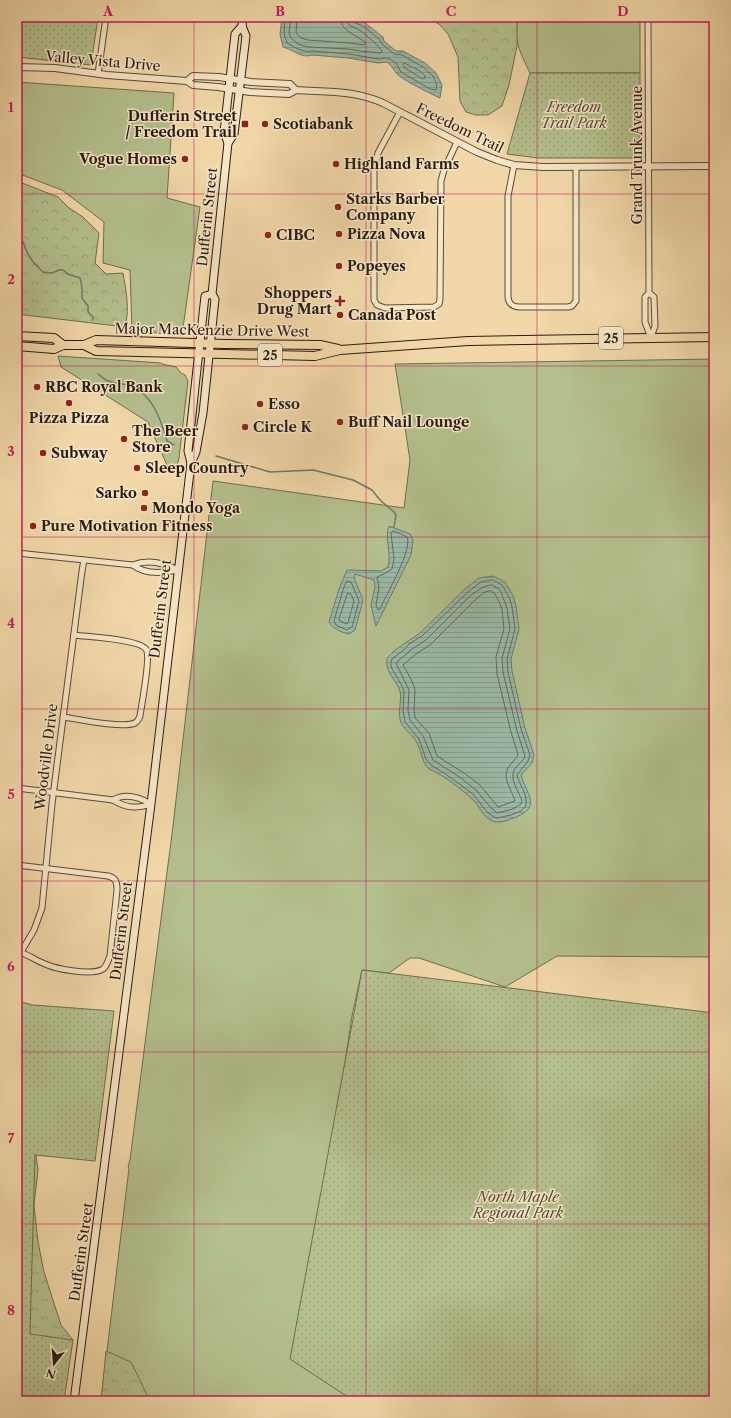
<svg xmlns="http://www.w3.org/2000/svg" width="731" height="1418" font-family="'Libre Caslon Text',serif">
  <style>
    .grass { fill: #b4c08e; stroke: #6e6e50 }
    .forest { fill: url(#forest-crowns); stroke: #6e6e50 }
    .park { fill: url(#park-dots); stroke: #6e6e50 }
    .water { fill: url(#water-rules); stroke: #6d7a6c }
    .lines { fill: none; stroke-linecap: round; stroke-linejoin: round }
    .shore { stroke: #626a5d; stroke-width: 1 }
    .stream { stroke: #6d7a6c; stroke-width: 1.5 }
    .minor-casing { stroke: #5b4a38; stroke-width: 7 }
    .tertiary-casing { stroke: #5b4a38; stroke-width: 8 }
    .secondary-casing { stroke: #291b12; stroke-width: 9 }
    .primary-casing { stroke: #291b12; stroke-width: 10 }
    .minor { stroke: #f7e6c7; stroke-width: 5 }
    .tertiary { stroke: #f7e6c7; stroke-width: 6 }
    .secondary { stroke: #f7e6c7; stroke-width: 7 }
    .primary { stroke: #f2d8a9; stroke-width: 8 }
    .grid { fill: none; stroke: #c2185b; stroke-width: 1; stroke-opacity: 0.55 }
    .poi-dot { fill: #8f2418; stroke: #f7e6c7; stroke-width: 1.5 }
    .labels { text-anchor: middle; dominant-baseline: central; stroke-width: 3; stroke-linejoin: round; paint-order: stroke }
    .shield { fill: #f7e6c7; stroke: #675848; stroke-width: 1 }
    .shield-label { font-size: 13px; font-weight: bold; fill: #291b12 }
    .street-label { font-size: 14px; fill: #291b12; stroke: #f7e6c7 }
    .park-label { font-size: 14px; font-style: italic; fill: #534d37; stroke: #f7e6c7 }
    .poi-label { font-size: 14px; font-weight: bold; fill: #291b12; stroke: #f7e6c7; text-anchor: start }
    .neatline { fill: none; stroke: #c2185b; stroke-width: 1.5 }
    .grid-label { font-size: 13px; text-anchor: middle; font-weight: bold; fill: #c2185b }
  </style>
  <defs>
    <pattern id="forest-crowns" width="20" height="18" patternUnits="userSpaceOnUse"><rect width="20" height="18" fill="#b4c08e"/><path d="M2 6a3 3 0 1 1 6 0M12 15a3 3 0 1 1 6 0" fill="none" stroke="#9ba479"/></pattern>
    <pattern id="park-dots" width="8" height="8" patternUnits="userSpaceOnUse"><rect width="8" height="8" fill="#b4c08e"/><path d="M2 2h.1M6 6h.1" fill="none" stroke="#9ba479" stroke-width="1.8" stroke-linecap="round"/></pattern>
    <pattern id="water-rules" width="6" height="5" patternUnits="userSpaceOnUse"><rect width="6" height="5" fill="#9bbaa8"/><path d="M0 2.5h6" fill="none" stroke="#869f90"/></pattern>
  </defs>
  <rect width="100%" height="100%" fill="#f2d8a9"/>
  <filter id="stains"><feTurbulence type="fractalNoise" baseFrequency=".005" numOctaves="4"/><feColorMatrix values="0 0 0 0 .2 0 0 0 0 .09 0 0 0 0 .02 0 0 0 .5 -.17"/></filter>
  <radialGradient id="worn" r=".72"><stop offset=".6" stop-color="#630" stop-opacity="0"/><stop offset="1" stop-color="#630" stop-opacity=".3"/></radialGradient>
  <!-- grass -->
  <g class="grass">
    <path d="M519,17H640V73H530C521,54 512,40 519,17Z"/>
    <polygon points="17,82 174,93 167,198 200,207 182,335 132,331 130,270 103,263 104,222 62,190 17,173"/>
    <polygon points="58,356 161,363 162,364 176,367 181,373 185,375 188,381 179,458 177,466 170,472 148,422 61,367"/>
    <polygon points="714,359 714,957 557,956 505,987 419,958 410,958 389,973 362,970 352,1016 323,1209 356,1401 101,1401 129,1168 128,1167 130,1160 173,826 213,481 404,508 410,460 395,364"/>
  </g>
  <!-- forest -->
  <g class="forest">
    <polygon points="426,17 519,17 517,24 517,46 509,85 502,106 488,115 476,115 466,112 460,101 458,57 448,34 439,24"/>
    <path d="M17,181L58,197L69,208L83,217L99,233L95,263L106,274L123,273C126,291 130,308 125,327L17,314Z"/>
    <polygon points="17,1013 38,1170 34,1205 38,1242 44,1272 61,1325 73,1340 47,1387 17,1401"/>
    <polygon points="106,1351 131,1362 150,1401 101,1401"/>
  </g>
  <!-- park -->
  <g class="park">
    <polygon points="17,17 98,17 91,65 17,57"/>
    <polygon points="530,73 640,73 640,156 639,158 538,158 507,154"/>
    <polygon points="302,421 309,421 310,432 303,432"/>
    <polygon points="362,970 714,1013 714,1401 354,1401 290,1359"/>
    <polygon points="17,1001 33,1005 114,1011 95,1161 35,1155 30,1334 73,1340 64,1401 17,1401"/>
  </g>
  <!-- water -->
  <g class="water">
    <path d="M282,17H352L365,23L383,37L384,41L396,51H403L412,56L425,63L436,73L442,85L440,98C431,94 403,80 397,74C393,69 392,66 387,62L378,63L348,58L312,55C302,59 292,49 283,47L280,34Z"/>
    <path d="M389,526L410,534L413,540L411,555L376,626L371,605L375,587L374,580L355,574L354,578L363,600L355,630L349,634C340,632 334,629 329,622L339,589L347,570L381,571L388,567C392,553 384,539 389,526Z"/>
    <path d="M493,576L505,582L513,596L516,606L519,629L511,659L512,671L525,728L534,755L532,763L521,775C526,793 542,807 516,817C509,820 499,824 492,821C483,817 480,807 474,801C464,791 442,774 429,769C421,761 422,751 416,741C411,733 402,729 400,719C398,710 402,700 400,691C397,681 385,672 387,660C388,652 413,639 420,633L465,589L479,578Z"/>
  </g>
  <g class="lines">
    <!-- shore -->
    <g class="shore">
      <path d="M285,17L284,34L287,43C294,47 303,53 312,51L349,54L379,59L388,58L396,63L401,72L430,89L436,90L437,85L433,76L423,67L402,55L394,54L382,44L379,39L363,26L353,22L352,17"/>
      <polyline points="291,17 289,33 291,38 298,44 308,47 349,49 359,51 381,53 382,51 375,43 361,31 349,25 347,17"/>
      <path d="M297,17L296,33L301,38L308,40L350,43L364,45L365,42C355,34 341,32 340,17"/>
      <polygon points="404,63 420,71 425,76 425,78 423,79 405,68 403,65"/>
      <path d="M394,531L407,537C413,549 386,595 380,609L378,610L376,605L379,587L377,577L384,574L392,569L394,559L391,533Z"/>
      <path d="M493,580L502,585L509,597L512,607L515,629L507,659L508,672L521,729L530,755L528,761L517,775C519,785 530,797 525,807L521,811L511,815L497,818L494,817L487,812L473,794L444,773L431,765L426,759L419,739L405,722L403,710L404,691L401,684L391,667V662L392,659L405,649L409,644L422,636L468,592L481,582Z"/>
      <polygon points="347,581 351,582 359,601 352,627 347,630 336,625 334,621 343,590"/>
      <path d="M492,585L499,589L501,592L507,608L510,629L502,658L503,672L517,731L525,756C524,760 521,762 517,766C507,777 518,789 522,801L521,804L513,809L497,813L491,808L476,790L461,778L433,760L423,736L410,720L408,710L409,690L396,663L412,649L426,640L471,595L483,587Z"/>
      <path d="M491,591L495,594L499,602L502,609L504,629L496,657L497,674L511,732L518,755C515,760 511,763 508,768C502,779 512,790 515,801L498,807L480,785L464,773L437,756L429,733L415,718L414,710L415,689L411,679L403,665L416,654L430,645L475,600L485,592Z"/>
      <polygon points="348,593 351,594 354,601 348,623 346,624 339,620"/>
    </g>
    <!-- stream -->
    <g class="stream">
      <polyline points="17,235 23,242 27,252 33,262 43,272 52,273 59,270 63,270 68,274 80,278 82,287 82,298 88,306 88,312 93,317 93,320"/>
      <path d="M98,374C101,376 105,380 108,381C115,384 123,383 130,386C152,393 161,420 167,441L174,445"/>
      <polyline points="216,456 270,472 313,470 353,480 372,490 380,500 394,512 396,515 394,527"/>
    </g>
    <!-- minor casing -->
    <g class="minor-casing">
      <g id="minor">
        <polyline points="648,17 649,293 645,297 645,322 651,338"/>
        <polyline points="98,74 106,17"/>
        <polyline points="400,112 378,153 374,167 374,300 377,305 385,308 434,307 439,304 440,299 441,181 444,170 457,142"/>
        <path d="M514,165L508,196V297C509,305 513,307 520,307H568L572,306L576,301V167"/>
        <polyline points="649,293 654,297 655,326 651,337"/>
        <path d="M17,553L133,565C148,559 164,563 178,570"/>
        <path d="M133,565C145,575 164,573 178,570"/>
        <path d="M63,717C78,719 123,729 135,723C138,721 139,719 140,716C142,702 150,662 147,651C144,639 87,637 74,635"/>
        <path d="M17,788L113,800C126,808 136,809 151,804"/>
        <path d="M113,800C125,793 139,797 151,804"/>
        <path d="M17,865L108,876C116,878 117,882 117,890L110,956C108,960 107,966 103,969C92,976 56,969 45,964C35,960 27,954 17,951"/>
        <polyline points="21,952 34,930 42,908 52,804 82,571 84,560"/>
      </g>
    </g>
    <!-- tertiary casing -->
    <g class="tertiary-casing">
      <g id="tertiary">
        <path d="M17,67L55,68L107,75L187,81L193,85L218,87L250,92L289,94L296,90C326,92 355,90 383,103L477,152L497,160L514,165L543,167L714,166"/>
        <polyline points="187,81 193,76 219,77 251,82 290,84 296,90"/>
      </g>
    </g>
    <!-- secondary casing -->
    <g class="secondary-casing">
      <g id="secondary">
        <polyline points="228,143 234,134 246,36 242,26 243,17"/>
        <polyline points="191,463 196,452 203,413 215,299 212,294 228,143 224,132 235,34 242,26"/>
        <polyline points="74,1401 151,804 191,463 188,451 205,296 212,294"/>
      </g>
    </g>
    <!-- primary casing -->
    <g class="primary-casing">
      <g id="primary">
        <polyline points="17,336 54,338 63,345"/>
        <polyline points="84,345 96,351 315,356 340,350 468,341 714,337"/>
        <polyline points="17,346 54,349 63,345 84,345 96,340 225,344 320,345 338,349"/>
      </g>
    </g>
    <!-- minor -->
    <use href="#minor" class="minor"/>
    <!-- tertiary -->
    <use href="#tertiary" class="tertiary"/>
    <!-- secondary -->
    <use href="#secondary" class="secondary"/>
    <!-- primary -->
    <use href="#primary" class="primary"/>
  </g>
  <!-- grid -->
  <path class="grid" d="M194,17V1401M366,17V1401M537,17V1401M17,194H714M17,366H714M17,537H714M17,709H714M17,881H714M17,1052H714M17,1224H714"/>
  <!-- markers -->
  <g class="poi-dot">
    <rect x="241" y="120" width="8" height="8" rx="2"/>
    <circle cx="265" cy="124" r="4"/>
    <circle cx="185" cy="159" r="4"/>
    <circle cx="336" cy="164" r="4"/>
    <circle cx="338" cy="207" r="4"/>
    <circle cx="339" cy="234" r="4"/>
    <circle cx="268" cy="235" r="4"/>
    <circle cx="339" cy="266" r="4"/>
    <path d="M338 295h4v4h4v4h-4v4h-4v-4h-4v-4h4z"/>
    <circle cx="340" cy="315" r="4"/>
    <circle cx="37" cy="387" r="4"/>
    <circle cx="69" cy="403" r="4"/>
    <circle cx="260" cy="404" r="4"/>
    <circle cx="340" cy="422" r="4"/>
    <circle cx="245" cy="427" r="4"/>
    <circle cx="124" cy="439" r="4"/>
    <circle cx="43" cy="453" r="4"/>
    <circle cx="137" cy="468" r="4"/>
    <circle cx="145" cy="493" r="4"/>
    <circle cx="144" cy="508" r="4"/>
    <circle cx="33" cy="526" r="4"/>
  </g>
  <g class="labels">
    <!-- shield labels -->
    <g class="shield">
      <rect x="599" y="327" width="24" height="22" rx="3"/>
      <rect x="258" y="344" width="24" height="22" rx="3"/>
    </g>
    <g class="shield-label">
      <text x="611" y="338">25</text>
      <text x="270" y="355">25</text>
    </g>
    <!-- street labels -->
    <g class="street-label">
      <text transform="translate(103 61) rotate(5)">Valley Vista Drive</text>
      <text transform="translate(460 128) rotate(26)">Freedom Trail</text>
      <text transform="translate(637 155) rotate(-90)">Grand Trunk Avenue</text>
      <text transform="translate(207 217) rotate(-84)">Dufferin Street</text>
      <text transform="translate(212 330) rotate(1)">Major MacKenzie Drive West</text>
      <text transform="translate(160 609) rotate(-83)">Dufferin Street</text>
      <text transform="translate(46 757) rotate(-83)">Woodville Drive</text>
      <text transform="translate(121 931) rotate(-83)">Dufferin Street</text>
      <text transform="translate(81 1252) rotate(-82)">Dufferin Street</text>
    </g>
    <!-- park labels -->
    <g class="park-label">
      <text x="574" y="107">Freedom<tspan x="574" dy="16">Trail Park</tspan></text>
      <text x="518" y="1197">North Maple<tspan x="518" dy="16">Regional Park</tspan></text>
    </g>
    <!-- poi labels -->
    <g class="poi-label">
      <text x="237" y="116" text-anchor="end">Dufferin Street<tspan x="237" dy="16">/ Freedom Trail</tspan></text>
      <text x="273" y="124">Scotiabank</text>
      <text x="177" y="159" text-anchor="end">Vogue Homes</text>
      <text x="344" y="164">Highland Farms</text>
      <text x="346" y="199">Starks Barber<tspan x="346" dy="16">Company</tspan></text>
      <text x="347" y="234">Pizza Nova</text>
      <text x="276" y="235">CIBC</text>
      <text x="347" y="266">Popeyes</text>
      <text x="332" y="293" text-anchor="end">Shoppers<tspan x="332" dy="16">Drug Mart</tspan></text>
      <text x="348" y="315">Canada Post</text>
      <text x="45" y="387">RBC Royal Bank</text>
      <text x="268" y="404">Esso</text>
      <text x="69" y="418" text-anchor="middle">Pizza Pizza</text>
      <text x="348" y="422">Buff Nail Lounge</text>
      <text x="253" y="427">Circle K</text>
      <text x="132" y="431">The Beer<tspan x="132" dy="16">Store</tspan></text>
      <text x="51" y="453">Subway</text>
      <text x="145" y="468">Sleep Country</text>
      <text x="137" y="493" text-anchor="end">Sarko</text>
      <text x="152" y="508">Mondo Yoga</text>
      <text x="41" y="526">Pure Motivation Fitness</text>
    </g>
  </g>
  <!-- margin -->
  <rect width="731" height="1418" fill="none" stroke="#f2d8a9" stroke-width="44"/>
  <!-- north arrow -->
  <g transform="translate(54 1364) rotate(197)" stroke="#f7e6c7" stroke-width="3" paint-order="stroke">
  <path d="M0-3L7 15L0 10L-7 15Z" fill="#291b12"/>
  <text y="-6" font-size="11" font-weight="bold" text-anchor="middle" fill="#291b12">N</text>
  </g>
  <rect x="22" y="22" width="687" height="1374" class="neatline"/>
  <g class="grid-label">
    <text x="108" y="16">A</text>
    <text x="280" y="16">B</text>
    <text x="451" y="16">C</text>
    <text x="623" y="16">D</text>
    <text x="11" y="112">1</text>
    <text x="11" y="284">2</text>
    <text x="11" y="456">3</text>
    <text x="11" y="628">4</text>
    <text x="11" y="799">5</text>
    <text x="11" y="971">6</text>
    <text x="11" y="1143">7</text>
    <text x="11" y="1315">8</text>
  </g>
  <rect width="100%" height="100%" filter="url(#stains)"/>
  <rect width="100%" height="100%" fill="url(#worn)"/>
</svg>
